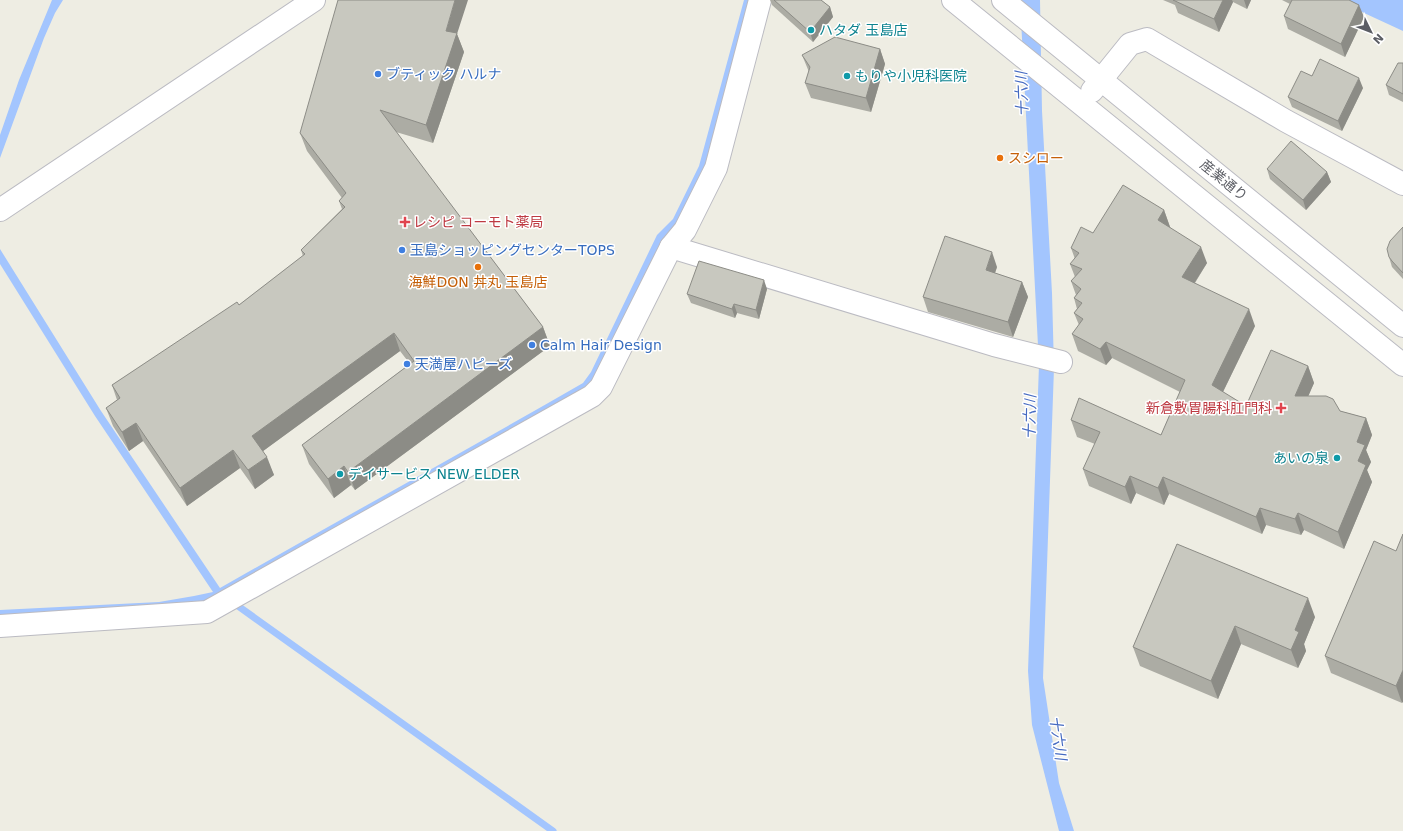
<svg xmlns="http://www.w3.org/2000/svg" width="1403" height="831" font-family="'DejaVu Sans','Noto Sans JP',sans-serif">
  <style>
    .water { fill: #a3c5fe }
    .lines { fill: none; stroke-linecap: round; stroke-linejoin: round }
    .stream { stroke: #a3c5fe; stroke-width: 7 }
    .minor-casing { stroke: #bbbbc2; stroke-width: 24 }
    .minor { stroke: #fff; stroke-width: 22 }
    .wall { fill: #acaca4 }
    .shaded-wall { fill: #8c8c86 }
    .building { fill: #c8c8bf; stroke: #8c8c86 }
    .culture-dot { fill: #0f9aa8; stroke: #fff; stroke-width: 1.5 }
    .shop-dot { fill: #3f7fe0; stroke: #fff; stroke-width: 1.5 }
    .food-dot { fill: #e8710a; stroke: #fff; stroke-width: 1.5 }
    .health-dot { fill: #e0444e; stroke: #fff; stroke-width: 1.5 }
    .labels { text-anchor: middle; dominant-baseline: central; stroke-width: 3; stroke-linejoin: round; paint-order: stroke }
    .culture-label { font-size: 14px; fill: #0d838f; stroke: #fff; text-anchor: start }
    .shop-label { font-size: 14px; fill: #366cbe; stroke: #fff; text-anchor: start }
    .food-label { font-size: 14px; fill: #c56008; stroke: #fff; text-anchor: start }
    .street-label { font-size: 14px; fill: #5b5d64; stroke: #fff }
    .health-label { font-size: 14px; fill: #be3a42; stroke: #fff; text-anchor: start }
    .water-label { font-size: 15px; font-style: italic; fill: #456ac1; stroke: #fff }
  </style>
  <rect width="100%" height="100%" fill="#eeede3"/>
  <!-- water -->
  <g class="water">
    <polygon points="52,0 63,0 55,13 44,38 0,158 0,135 19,80"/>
    <path d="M744,0H755L708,171L591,387L205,604L0,620V610L159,602L194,596L213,592L95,416L0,264V249L101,411L220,588C341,519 463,452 583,383L591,372L657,235L673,219L699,166Z"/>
    <polygon points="1020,0 1040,0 1042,111 1052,293 1054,368 1043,678 1059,783 1074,831 1059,831 1032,725 1028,671 1039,365"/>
    <polygon points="1336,0 1403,0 1403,31"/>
  </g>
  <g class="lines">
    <!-- stream -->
    <polyline class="stream" points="231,601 553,831"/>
    <!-- minor casing -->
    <g class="minor-casing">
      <g id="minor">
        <polyline points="953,0 1403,365"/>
        <polyline points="1003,0 1403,326"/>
        <polyline points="1092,91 1130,44 1147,39 1286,121 1403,184"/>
        <polyline points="0,210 314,0"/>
        <polyline points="671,247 994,345 1061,362"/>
        <polyline points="0,626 207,612 592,396 601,387 671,247 685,230 716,168 760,0"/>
      </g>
    </g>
    <!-- minor -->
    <use href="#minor" class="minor"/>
  </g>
  <!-- wall -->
  <g class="wall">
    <polygon points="770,0 821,0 830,7 833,17 813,42 772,5"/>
    <polygon points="1163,0 1251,0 1247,9 1233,2 1219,32 1178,13 1175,5"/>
    <polygon points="1282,0 1349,0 1364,17 1345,57 1288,29 1284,16 1290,4"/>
    <polygon points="457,34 464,52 433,143 396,132 543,327 550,346 355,490 351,485 334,498 309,464 302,445 410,364 400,351 263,451 274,475 255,489 240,468 187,506 143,441 129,451 113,426 106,408 117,400 112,385 239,305 303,256 301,250 342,209 339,201 342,198 307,151 300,133"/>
    <polygon points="880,49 885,64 871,112 811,98 805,83 809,72 802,55"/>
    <polygon points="1403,63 1403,102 1389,95 1386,85"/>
    <polygon points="1312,76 1363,88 1342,131 1292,107 1288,97"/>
    <polygon points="1267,169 1327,172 1331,182 1306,210 1270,179"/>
    <polygon points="1164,210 1170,227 1207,263 1195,283 1255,326 1223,392 1246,406 1308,366 1314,383 1308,396 1340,411 1366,418 1372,435 1366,450 1371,462 1367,470 1372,482 1344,549 1304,530 1301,535 1266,525 1262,534 1169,494 1164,505 1136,493 1131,504 1089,486 1083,469 1095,444 1077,437 1071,420 1161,435 1180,392 1112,358 1106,365 1078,351 1072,334 1079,325 1074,313 1077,309 1074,298 1076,295 1071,281 1075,277 1070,264 1075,259 1071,248 1093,233"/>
    <polygon points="1403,227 1403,279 1392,267 1389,257"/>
    <polygon points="997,267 995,273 1022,282 1028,297 1013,337 928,312 923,297"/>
    <polygon points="767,289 759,319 737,313 735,318 691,303 687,294"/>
    <polygon points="1374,541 1402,703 1331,673 1325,656"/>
    <polygon points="1177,544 1315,617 1304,644 1306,651 1298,668 1241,644 1218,699 1140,666 1133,647"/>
  </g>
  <!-- shaded-wall -->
  <g class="shaded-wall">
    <polygon points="455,0 468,0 457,34 464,52 433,143 426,125 446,31"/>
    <polygon points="1223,0 1232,0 1233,2 1219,32 1214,19"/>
    <polygon points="1244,0 1251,0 1247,9"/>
    <polygon points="1359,5 1364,17 1345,57 1341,44"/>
    <polygon points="830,7 833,17 813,42 810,32"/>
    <polygon points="880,49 885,64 871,112 866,98"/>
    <polygon points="1359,78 1363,88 1342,131 1338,121"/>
    <polygon points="1327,172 1331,182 1306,210 1303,200"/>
    <polygon points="1164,210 1170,227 1164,237 1158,220"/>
    <polygon points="1201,247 1207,263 1188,293 1182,277"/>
    <polygon points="992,252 997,267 991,284 986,270"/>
    <polygon points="764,280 767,289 759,319 756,310"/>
    <polygon points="1022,282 1028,297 1013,337 1008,322"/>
    <polygon points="734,304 737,313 735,318 732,309"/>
    <polygon points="1249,309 1255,326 1218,402 1212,385"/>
    <polygon points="543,327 550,346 355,490 348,472"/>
    <polygon points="394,333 400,351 259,454 252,436"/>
    <polygon points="1106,342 1112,358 1106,365 1100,349"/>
    <polygon points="1308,366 1314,383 1301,413 1295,396"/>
    <polygon points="1366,418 1372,435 1366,450 1371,462 1367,470 1372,482 1344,549 1338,532 1358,461 1357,442"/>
    <polygon points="136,423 143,441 129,451 122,432"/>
    <polygon points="233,450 240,468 187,506 180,488"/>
    <polygon points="267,457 274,475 255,489 248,470"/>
    <polygon points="344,466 351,485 334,498 328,479"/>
    <polygon points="1130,476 1136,493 1131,504 1125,487"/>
    <polygon points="1163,477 1169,494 1164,505 1158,488"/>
    <polygon points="1260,508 1266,525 1262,534 1256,517"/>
    <polygon points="1298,513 1304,530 1301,535 1295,519"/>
    <polygon points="1308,598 1315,617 1304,644 1306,651 1298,668 1291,650 1295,630"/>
    <polygon points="1235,626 1241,644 1218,699 1211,681"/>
    <polygon points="1403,670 1403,702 1402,703 1396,686"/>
  </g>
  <!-- building -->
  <g class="building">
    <polygon points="338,0 455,0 446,31 457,33 426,125 380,110 543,327 348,472 344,466 328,479 302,445 414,361 394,333 252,436 267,457 248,470 233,450 180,488 136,423 122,432 106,408 120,398 112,385 237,302 239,305 305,254 301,250 345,207 339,201 346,193 300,133"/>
    <polygon points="774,0 821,0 830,7 810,32"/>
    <polygon points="1173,0 1223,0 1214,19"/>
    <polygon points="1292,0 1349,0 1359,5 1341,44 1284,16"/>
    <polygon points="835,37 880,49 866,98 805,83 810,67 802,55"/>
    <polygon points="1320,59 1359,78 1338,121 1288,97 1301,71 1312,76"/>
    <polygon points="1398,63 1403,63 1403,94 1386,85"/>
    <polygon points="1291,141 1327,172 1303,200 1267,169"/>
    <polygon points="1123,185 1164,210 1158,220 1201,247 1182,277 1249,309 1212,385 1246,406 1271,350 1308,366 1295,396 1326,396 1333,399 1340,411 1366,418 1357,442 1365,445 1358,461 1366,465 1338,532 1298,513 1295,519 1260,508 1256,517 1163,477 1158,488 1130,476 1125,487 1083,469 1100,432 1071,420 1079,398 1161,435 1185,380 1106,342 1100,349 1072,334 1083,319 1074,313 1082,303 1074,298 1081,289 1071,281 1082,269 1070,264 1079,253 1071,248 1081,227 1093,233"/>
    <polygon points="1403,227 1403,273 1392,261 1389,257 1387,249 1390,241"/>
    <polygon points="945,236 992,252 986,270 1022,282 1008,322 923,297"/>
    <polygon points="699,261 764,280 756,310 734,304 732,309 687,294"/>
    <polygon points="1403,534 1403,670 1396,686 1325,656 1374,541 1396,551"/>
    <polygon points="1177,544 1308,598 1295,630 1299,632 1291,650 1235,626 1211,681 1133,647"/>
  </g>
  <!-- markers -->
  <g class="culture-dot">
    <circle cx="811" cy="30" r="4"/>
    <circle cx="847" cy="76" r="4"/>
    <circle cx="1337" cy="458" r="4"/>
    <circle cx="340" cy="474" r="4"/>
  </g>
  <g class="shop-dot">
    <circle cx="378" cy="74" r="4"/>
    <circle cx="402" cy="250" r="4"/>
    <circle cx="532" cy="345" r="4"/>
    <circle cx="407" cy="364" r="4"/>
  </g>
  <g class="food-dot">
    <circle cx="1000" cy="158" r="4"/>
    <circle cx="478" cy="267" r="4"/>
  </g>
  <g class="health-dot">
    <path d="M403 216h4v4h4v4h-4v4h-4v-4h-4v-4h4z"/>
    <path d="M1279 402h4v4h4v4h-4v4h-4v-4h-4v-4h4z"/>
  </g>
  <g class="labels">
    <!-- culture labels -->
    <g class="culture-label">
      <text x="819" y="30">ハタダ 玉島店</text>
      <text x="855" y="76">もりや小児科医院</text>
      <text x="1329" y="458" text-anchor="end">あいの泉</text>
      <text x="348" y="474">デイサービス NEW ELDER</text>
    </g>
    <!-- shop labels -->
    <g class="shop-label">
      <text x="386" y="74">ブティック ハルナ</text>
      <text x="410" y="250">玉島ショッピングセンターTOPS</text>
      <text x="540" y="345">Calm Hair Design</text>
      <text x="415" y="364">天満屋ハピーズ</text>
    </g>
    <!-- food labels -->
    <g class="food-label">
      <text x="1008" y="158">スシロー</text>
      <text x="478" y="282" text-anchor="middle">海鮮DON 丼丸 玉島店</text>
    </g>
    <!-- street labels -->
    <g class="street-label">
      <text transform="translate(1224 180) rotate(39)">産業通り</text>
    </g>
    <!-- health labels -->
    <g class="health-label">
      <text x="413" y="222">レシピ コーモト薬局</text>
      <text x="1272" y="408" text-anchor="end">新倉敷胃腸科肛門科</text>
    </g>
    <!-- water labels -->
    <g class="water-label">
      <text transform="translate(1022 94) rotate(-92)">十六川</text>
      <text transform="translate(1030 417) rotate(-89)">十六川</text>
      <text transform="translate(1058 738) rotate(82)">十六川</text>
    </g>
  </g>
  <!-- north arrow -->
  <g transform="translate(1371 32) rotate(133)" stroke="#ffffff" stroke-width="3" paint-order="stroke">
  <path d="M0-3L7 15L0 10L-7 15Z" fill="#5b5d64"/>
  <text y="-6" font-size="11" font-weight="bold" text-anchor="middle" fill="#5b5d64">N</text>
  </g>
</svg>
